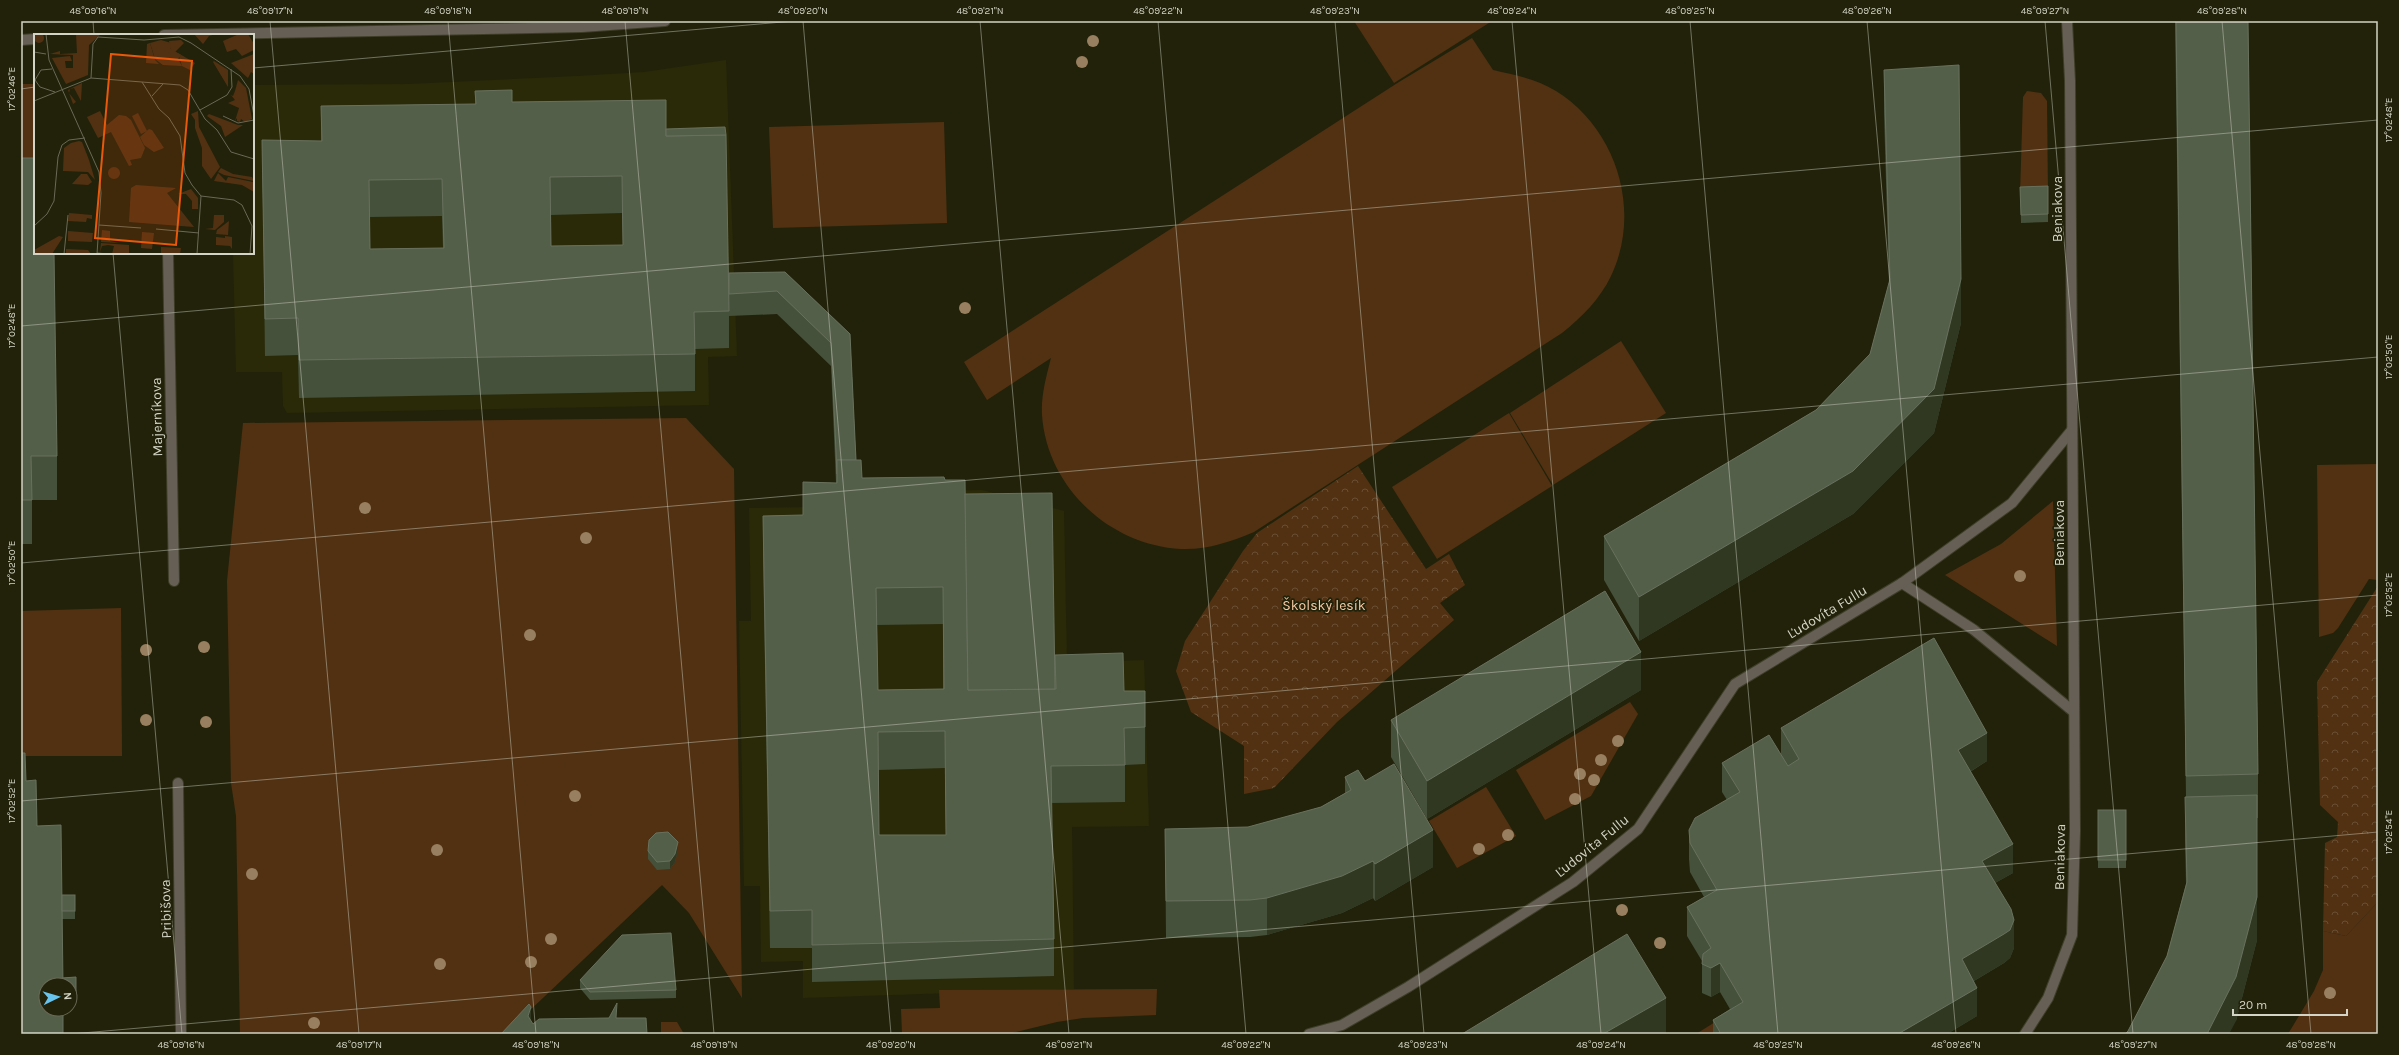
<svg xmlns="http://www.w3.org/2000/svg" width="2399" height="1055" font-family="Karla,sans-serif">
  <style>
    .built { fill: #2a2a09 }
    .green { fill: #513112 }
    .forest { fill: url(#forest-crowns) }
    .lines { fill: none; stroke-linecap: round; stroke-linejoin: round }
    .minor-casing { stroke: #3e3e28; stroke-width: 12 }
    .minor { stroke: #655f55; stroke-width: 10 }
    .tree { fill: #987f5f }
    .wall { fill: #45513b; fill-rule: evenodd }
    .shaded-wall { fill: #303821 }
    .building { fill: #545f4a; stroke: #68715d; fill-rule: evenodd }
    .ticks { fill: none; stroke: #d3d4c5; stroke-width: 1; stroke-opacity: 0.45 }
    .labels { text-anchor: middle; dominant-baseline: central; stroke-width: 3.5; stroke-linejoin: round; paint-order: stroke }
    .street-label { font-size: 14px; fill: #d3d4c5; stroke: #22220a }
    .park-label { font-size: 14px; fill: #f9cba5; stroke: #22220a }
    .inset-road { fill: none; stroke: #696955; stroke-width: 1 }
    .view { fill: #e8590c; fill-opacity: 0.15; stroke: #e8590c; stroke-width: 2 }
    .inset-edge { fill: none; stroke: #d3d4c5; stroke-width: 2 }
    .neatline { fill: none; stroke: #d3d4c5; stroke-width: 1.5 }
    .ticks-label { font-size: 10px; text-anchor: middle; fill: #d3d4c5 }
  </style>
  <defs>
    <pattern id="forest-crowns" width="20" height="18" patternUnits="userSpaceOnUse"><rect width="20" height="18" fill="#513112"/><path d="M2 6a3 3 0 1 1 6 0M12 15a3 3 0 1 1 6 0" fill="none" stroke="#694e33"/></pattern>
  </defs>
  <rect width="100%" height="100%" fill="#22220a"/>
  <!-- built -->
  <g class="built">
    <polygon points="726,60 737,356 708,357 709,405 287,413 283,406 282,372 236,372 233,253 253,253 253,85 409,84 577,76 644,72"/>
    <polygon points="982,490 1064,511 1067,663 1144,660 1149,826 1072,827 1074,989 803,998 803,961 761,962 760,886 744,886 739,621 751,621 749,508 830,507 830,493"/>
  </g>
  <!-- green -->
  <g class="green">
    <polygon points="1354,21 1492,21 1394,83"/>
    <path d="M1472,38L1493,70C1515,75 1536,79 1556,91C1617,129 1642,211 1611,276C1600,299 1582,317 1562,333L1254,532C1230,542 1207,550 1181,549C1109,545 1047,487 1042,415C1041,395 1046,378 1051,358L987,400L964,362L1399,82Z"/>
    <polygon points="21,84 35,84 35,196 21,197"/>
    <polygon points="2027,91 2041,93 2047,101 2048,195 2020,195 2023,97"/>
    <polygon points="944,122 947,223 773,228 769,127"/>
    <polygon points="1621,341 1666,413 1553,485 1510,413"/>
    <polygon points="1509,413 1552,486 1437,559 1392,487"/>
    <polygon points="686,418 734,469 742,998 689,913 662,885 505,1034 240,1034 236,816 231,783 227,581 243,423"/>
    <polygon points="2378,464 2378,580 2369,579 2338,628 2333,633 2319,637 2317,465"/>
    <polygon points="2053,501 2057,646 1945,575 2001,544"/>
    <polygon points="121,608 122,756 21,756 21,611"/>
    <polygon points="1630,702 1638,714 1591,796 1545,820 1516,770"/>
    <polygon points="1486,787 1516,836 1457,868 1429,821"/>
    <polygon points="2378,902 2378,1034 2288,1034 2314,991 2323,970 2323,931 2346,936"/>
    <polygon points="1157,989 1156,1015 1083,1018 1057,1022 1008,1034 902,1034 901,1009 940,1008 939,990"/>
    <polygon points="1728,1014 1731,1034 1696,1034"/>
    <polygon points="661,1022 677,1022 684,1034 661,1034"/>
  </g>
  <!-- forest -->
  <g class="forest">
    <polygon points="1358,466 1426,569 1449,554 1465,585 1440,603 1454,620 1337,722 1274,788 1244,794 1244,746 1191,712 1176,671 1185,641 1243,551 1257,533"/>
    <polygon points="2378,586 2378,902 2346,936 2323,931 2325,843 2337,837 2338,822 2320,805 2317,682"/>
  </g>
  <g class="lines">
    <!-- minor casing -->
    <g class="minor-casing">
      <g id="minor">
        <polyline points="164,35 582,27 665,21"/>
        <polyline points="21,40 35,39"/>
        <polyline points="168,253 174,581"/>
        <polyline points="1902,583 1974,630 2074,712"/>
        <polyline points="178,783 181,1034"/>
        <polyline points="1309,1034 1342,1025 1408,987 1573,882 1638,829 1735,684 1902,583 2012,503 2072,430"/>
        <polyline points="2025,1034 2048,998 2072,935 2075,831 2070,81 2067,21"/>
      </g>
    </g>
    <!-- minor -->
    <use href="#minor" class="minor"/>
  </g>
  <!-- trees -->
  <g class="tree">
    <circle cx="1093" cy="41" r="6"/>
    <circle cx="1082" cy="62" r="6"/>
    <circle cx="965" cy="308" r="6"/>
    <circle cx="365" cy="508" r="6"/>
    <circle cx="586" cy="538" r="6"/>
    <circle cx="2020" cy="576" r="6"/>
    <circle cx="530" cy="635" r="6"/>
    <circle cx="204" cy="647" r="6"/>
    <circle cx="146" cy="650" r="6"/>
    <circle cx="146" cy="720" r="6"/>
    <circle cx="206" cy="722" r="6"/>
    <circle cx="1618" cy="741" r="6"/>
    <circle cx="1601" cy="760" r="6"/>
    <circle cx="1580" cy="774" r="6"/>
    <circle cx="1594" cy="780" r="6"/>
    <circle cx="575" cy="796" r="6"/>
    <circle cx="1575" cy="799" r="6"/>
    <circle cx="1508" cy="835" r="6"/>
    <circle cx="1479" cy="849" r="6"/>
    <circle cx="437" cy="850" r="6"/>
    <circle cx="252" cy="874" r="6"/>
    <circle cx="1622" cy="910" r="6"/>
    <circle cx="551" cy="939" r="6"/>
    <circle cx="1660" cy="943" r="6"/>
    <circle cx="531" cy="962" r="6"/>
    <circle cx="440" cy="964" r="6"/>
    <circle cx="2330" cy="993" r="6"/>
    <circle cx="314" cy="1023" r="6"/>
  </g>
  <!-- wall -->
  <g class="wall">
    <polygon points="2175,21 2248,21 2258,774 2258,818 2257,818 2257,940 2236,1021 2128,1031 2167,956 2186,884 2185,841 2186,797"/>
    <polygon points="1884,70 1961,323 1934,433 1853,514 1639,641 1604,580 1604,536 1816,410 1870,354 1889,283 1884,114"/>
    <path d="M475,91L512,102L666,129L729,273L785,272L850,334L856,460L862,478L945,480L965,494L1055,655L1124,691L1145,727V764L1125,765V802L1051,803L1054,939V976L812,982V948H770L763,554V516L803,515V482L836,483L831,366L777,314L729,316V348L695,349V391L299,398L298,355L265,356L262,140L321,141V106L475,104ZM622,213L623,245L551,246V215ZM442,216L443,248L370,249V217ZM943,624V689L878,690L877,625ZM945,768L946,835H879L878,770Z"/>
    <polygon points="21,158 57,456 57,500 32,500 32,544 21,544 21,573"/>
    <polygon points="2048,186 2048,222 2021,223 2020,187"/>
    <polygon points="1641,690 1427,819 1391,757 1391,720"/>
    <polygon points="1781,728 1987,761 1970,772 2013,873 1995,883 2014,948 2010,958 2004,963 1974,981 1977,1016 1947,1034 1713,1034 1713,1020 1730,1009 1720,992 1711,997 1702,993 1702,961 1687,936 1687,907 1704,897 1690,872 1689,859 1689,830 1727,800 1722,792 1722,763 1781,755"/>
    <polygon points="1345,777 1365,781 1433,867 1375,901 1373,898 1342,913 1267,935 1250,937 1166,938 1165,829 1248,827 1321,807 1345,793"/>
    <polygon points="26,781 37,826 62,895 75,895 75,919 62,919 62,978 76,977 76,1001 70,1002 70,985 46,985"/>
    <rect x="2098" y="810" width="28" height="58"/>
    <polygon points="678,850 675,862 670,869 657,870 648,859 648,851"/>
    <polygon points="580,980 676,990 676,998 590,1000 580,988"/>
  </g>
  <!-- shaded-wall -->
  <g class="shaded-wall">
    <polygon points="1961,279 1961,323 1934,433 1853,514 1639,641 1639,597"/>
    <polygon points="1641,652 1641,690 1427,819 1427,781"/>
    <polygon points="1987,733 1987,761 1958,779 1958,750"/>
    <polygon points="2257,795 2257,940 2236,1021 2229,1034 2207,1034"/>
    <polygon points="1433,830 1433,867 1375,901 1375,864"/>
    <polygon points="678,842 678,850 675,862 670,869 670,861"/>
    <polygon points="2013,844 2013,873 1982,890 1982,861"/>
    <polygon points="1373,861 1373,898 1342,913 1267,935 1267,898"/>
    <polygon points="2014,920 2014,948 2010,958 2004,963 1962,988 1962,959"/>
    <polygon points="1720,963 1720,992 1711,997 1711,968"/>
    <polygon points="1977,988 1977,1016 1947,1034 1898,1034"/>
    <polygon points="1666,998 1666,1034 1603,1034"/>
    <polygon points="531,1007 531,1023 528,1016"/>
  </g>
  <!-- building -->
  <g class="building">
    <polygon points="2176,21 2248,21 2258,774 2186,776"/>
    <polygon points="1959,65 1961,279 1934,389 1853,471 1639,597 1604,536 1816,410 1870,354 1890,279 1884,70"/>
    <path d="M512,90V102L666,100V136L726,135L729,311L694,312L695,354L299,360L298,318L265,319L262,140L322,141L321,106L476,104L475,91ZM622,176L623,245L551,246L550,177ZM442,179L444,248L370,249L369,180Z"/>
    <polygon points="725,127 726,135 666,136 666,129"/>
    <polygon points="21,158 35,158 35,253 54,253 57,456 31,456 32,500 21,500"/>
    <polygon points="2048,186 2048,214 2021,215 2020,187"/>
    <polygon points="785,272 850,334 856,460 837,460 837,474 831,343 777,291 729,294 729,273"/>
    <path d="M837,460H861L862,478L944,477L945,480H965L968,690L1056,689L1055,655L1123,653L1124,691H1145V727L1124,728L1125,765L1051,766L1054,939L812,945V910L770,911L763,516L803,515V482L837,483ZM943,587L944,689L878,690L876,588ZM945,731L946,835H879L878,732Z"/>
    <polygon points="1052,493 1055,689 968,690 965,494"/>
    <polygon points="1605,591 1641,652 1427,781 1391,720"/>
    <polygon points="1934,638 1987,733 1958,750 2013,844 1982,861 2011,909 2014,920 2010,930 2004,934 1962,959 1977,988 1898,1034 1721,1034 1713,1020 1743,1002 1720,963 1711,968 1702,964 1703,954 1711,948 1687,907 1717,890 1690,843 1689,830 1695,818 1740,792 1722,763 1769,735 1788,766 1799,759 1781,728"/>
    <polygon points="21,753 25,753 26,781 36,780 37,826 61,825 63,985 46,985 46,1009 63,1009 63,1034 21,1034"/>
    <polygon points="1394,764 1433,830 1375,864 1373,861 1342,876 1267,898 1250,900 1166,901 1165,829 1248,827 1321,807 1351,790 1345,777 1358,770 1365,781"/>
    <polygon points="2257,795 2257,897 2236,977 2207,1034 2125,1034 2128,1031 2167,956 2187,882 2185,797"/>
    <rect x="2098" y="810" width="28" height="50"/>
    <polygon points="668,832 678,842 675,854 670,861 657,862 648,851 649,840 656,833"/>
    <rect x="62" y="895" width="13" height="16"/>
    <polygon points="671,933 676,990 590,992 580,980 622,935"/>
    <polygon points="1627,934 1666,998 1603,1034 1462,1034"/>
    <polygon points="76,977 76,993 70,993 70,985 63,985 62,978"/>
    <polygon points="617,1003 616,1018 646,1018 647,1034 501,1034 529,1004 531,1007 528,1016 533,1024 539,1019 609,1018"/>
  </g>
  <!-- ticks -->
  <path class="ticks" d="M93,21L94,35M270,21L359,1034M448,21L536,1034M625,21L714,1034M803,21L891,1034M980,21L1069,1034M1158,21L1246,1034M1335,21L1424,1034M1512,21L1601,1034M1690,21L1778,1034M1867,21L1956,1034M2045,21L2133,1034M2222,21L2311,1034M253,68L794,21M21,89L35,87M113,253L182,1034M21,326L2378,120M21,563L2378,357M21,801L2378,595M71,1034L2378,832"/>
  <g class="labels">
    <!-- street labels -->
    <g class="street-label">
      <text transform="translate(2057 209) rotate(-90)">Beniakova</text>
      <text transform="translate(157 417) rotate(-91)">Majerníkova</text>
      <text transform="translate(2059 533) rotate(-90)">Beniakova</text>
      <text transform="translate(1827 612) rotate(-31)">Ľudovíta Fullu</text>
      <text transform="translate(1592 846) rotate(-39)">Ľudovíta Fullu</text>
      <text transform="translate(2060 857) rotate(-89)">Beniakova</text>
      <text transform="translate(166 909) rotate(-91)">Pribišova</text>
    </g>
    <!-- park labels -->
    <g class="park-label">
      <text x="1324" y="605">Školský lesík</text>
    </g>
  </g>
  <!-- overview -->
  <g transform="translate(34 34)">
    <rect width="220" height="220" fill="#22220a"/>
    <path d="M42,0H67L55,11L54,41L32,50L18,24L36,22L38,27H31L32,34H39V21L16,20L26,17V20L43,19ZM147,6L150,9L141,18L142,20L136,14L135,7ZM116,9L121,26L125,30L112,29L113,10ZM144,19L161,29L156,36L148,32ZM180,27L194,36V53L179,28ZM204,46L212,54L218,85L211,88L207,85L206,88L203,87V84L201,87L205,74L194,69L201,66L197,61L199,62L201,57ZM48,49L47,67L40,54L36,55L35,59L42,68L39,70L34,56ZM66,77L73,91L85,81L92,82L97,86L111,114L107,124L96,126L98,131L95,132L77,98L64,104L53,83ZM164,77L165,93L186,133L177,145L168,132V114L161,94V86L157,80ZM104,79L113,97L107,100L98,82ZM175,80L204,91H209L191,103L187,92L173,82ZM45,107L48,108L55,126L61,146L54,138L29,137L30,114L37,109ZM74 139a6 6 0 1 1 12 0a6 6 0 1 1-12 0ZM187,134L199,140L218,143L220,147L190,141L184,138ZM184,139L192,147L194,143L219,148L220,158L208,151L180,147ZM102,151L142,154L133,159L160,193L95,188L97,154ZM157,155L164,164V175H158V167L152,160H144ZM35,179L58,181V185L53,184L52,188L34,187ZM180,181H190V188L181,196L171,195L179,194ZM195,187L194,201L182,200L183,196ZM68,196L76,197V207L85,209L67,208ZM34,197L59,199L58,208L34,207ZM108,198L120,199L118,215L107,214ZM25,202L29,203L18,220H0V216ZM191,202L198,203V215L196,212L182,211V203L191,204ZM67,209L95,211V220H78L80,212L74,211L68,212L66,218ZM127,213L147,214L146,220H127ZM32,215L54,216L57,220H32Z" fill="#513112"/>
    <path d="M0 4a5 5 0 1 1 10 0a5 5 0 1 1-10 0ZM160,0H182L175,2L169,10ZM127,6L137,9L136,14L147,21L144,25L148,32L129,31L121,25L116,9ZM220,20V40L217,38L214,44L197,29ZM115,95L118,96L130,114L120,118L110,111L106,103ZM47,140H53L58,148L54,151L38,150Z" fill="#513112"/>
    <path d="M205,0H214L220,10V16L208,22L202,15L193,18L189,7Z" fill="#513112"/>
    <path class="inset-road" d="M12,0L15,26L65,138L67,159L63,220M0,18L12,20M18,35L7,36L1,46L6,53L21,58M57,44L59,10L64,3L110,6L145,3L157,9L206,42L215,55L220,82M108,48L125,75L135,84L146,102L151,139L158,151L167,162L200,166L208,171L218,192L216,220M118,62L129,50M0,67L57,44L146,51L154,56L171,85L183,96L197,118L220,125M166,76L193,61L198,53L197,35M189,82L204,89L220,86M65,191L107,194M0,192L13,180L20,167L24,123L28,111L35,106L51,104M122,195L165,199M63,219L75,220M30,220L34,181M163,220L167,162"/>
    <path class="view" d="M77,20L158,27L142,211L61,204Z"/>
    <rect width="220" height="220" class="inset-edge"/>
  </g>
  <!-- border -->
  <rect width="2399" height="1055" fill="none" stroke="#22220a" stroke-width="44"/>
  <!-- north arrow -->
  <g transform="translate(58 997) rotate(85)"><circle r="19" fill="#22220a" stroke="#696955"/>
  <path d="M0-3L7 15L0 10L-7 15Z" fill="#66c4ef"/>
  <text y="-6" font-size="11" font-weight="bold" text-anchor="middle" fill="#d3d4c5">N</text>
  </g>
  <!-- scale -->
  <path d="M2233 1009v6h114v-6" fill="none" stroke="#d3d4c5" stroke-width="2"/>
  <text x="2239" y="1009" font-size="12" fill="#d3d4c5" stroke="#22220a" stroke-width="3" paint-order="stroke">20 m</text>
  <rect x="22" y="22" width="2355" height="1011" class="neatline"/>
  <g class="ticks-label">
    <text x="93" y="14">48°09'16"N</text>
    <text x="270" y="14">48°09'17"N</text>
    <text x="448" y="14">48°09'18"N</text>
    <text x="625" y="14">48°09'19"N</text>
    <text x="803" y="14">48°09'20"N</text>
    <text x="980" y="14">48°09'21"N</text>
    <text x="1158" y="14">48°09'22"N</text>
    <text x="1335" y="14">48°09'23"N</text>
    <text x="1512" y="14">48°09'24"N</text>
    <text x="1690" y="14">48°09'25"N</text>
    <text x="1867" y="14">48°09'26"N</text>
    <text x="2045" y="14">48°09'27"N</text>
    <text x="2222" y="14">48°09'28"N</text>
    <text transform="translate(11 89) rotate(-90)" y="4">17°02'46"E</text>
    <text transform="translate(2388 120) rotate(-90)" y="4">17°02'48"E</text>
    <text transform="translate(11 326) rotate(-90)" y="4">17°02'48"E</text>
    <text transform="translate(2388 357) rotate(-90)" y="4">17°02'50"E</text>
    <text transform="translate(11 563) rotate(-90)" y="4">17°02'50"E</text>
    <text transform="translate(2388 595) rotate(-90)" y="4">17°02'52"E</text>
    <text transform="translate(11 801) rotate(-90)" y="4">17°02'52"E</text>
    <text transform="translate(2388 832) rotate(-90)" y="4">17°02'54"E</text>
    <text x="181" y="1048">48°09'16"N</text>
    <text x="359" y="1048">48°09'17"N</text>
    <text x="536" y="1048">48°09'18"N</text>
    <text x="714" y="1048">48°09'19"N</text>
    <text x="891" y="1048">48°09'20"N</text>
    <text x="1069" y="1048">48°09'21"N</text>
    <text x="1246" y="1048">48°09'22"N</text>
    <text x="1423" y="1048">48°09'23"N</text>
    <text x="1601" y="1048">48°09'24"N</text>
    <text x="1778" y="1048">48°09'25"N</text>
    <text x="1956" y="1048">48°09'26"N</text>
    <text x="2133" y="1048">48°09'27"N</text>
    <text x="2311" y="1048">48°09'28"N</text>
  </g>
</svg>
